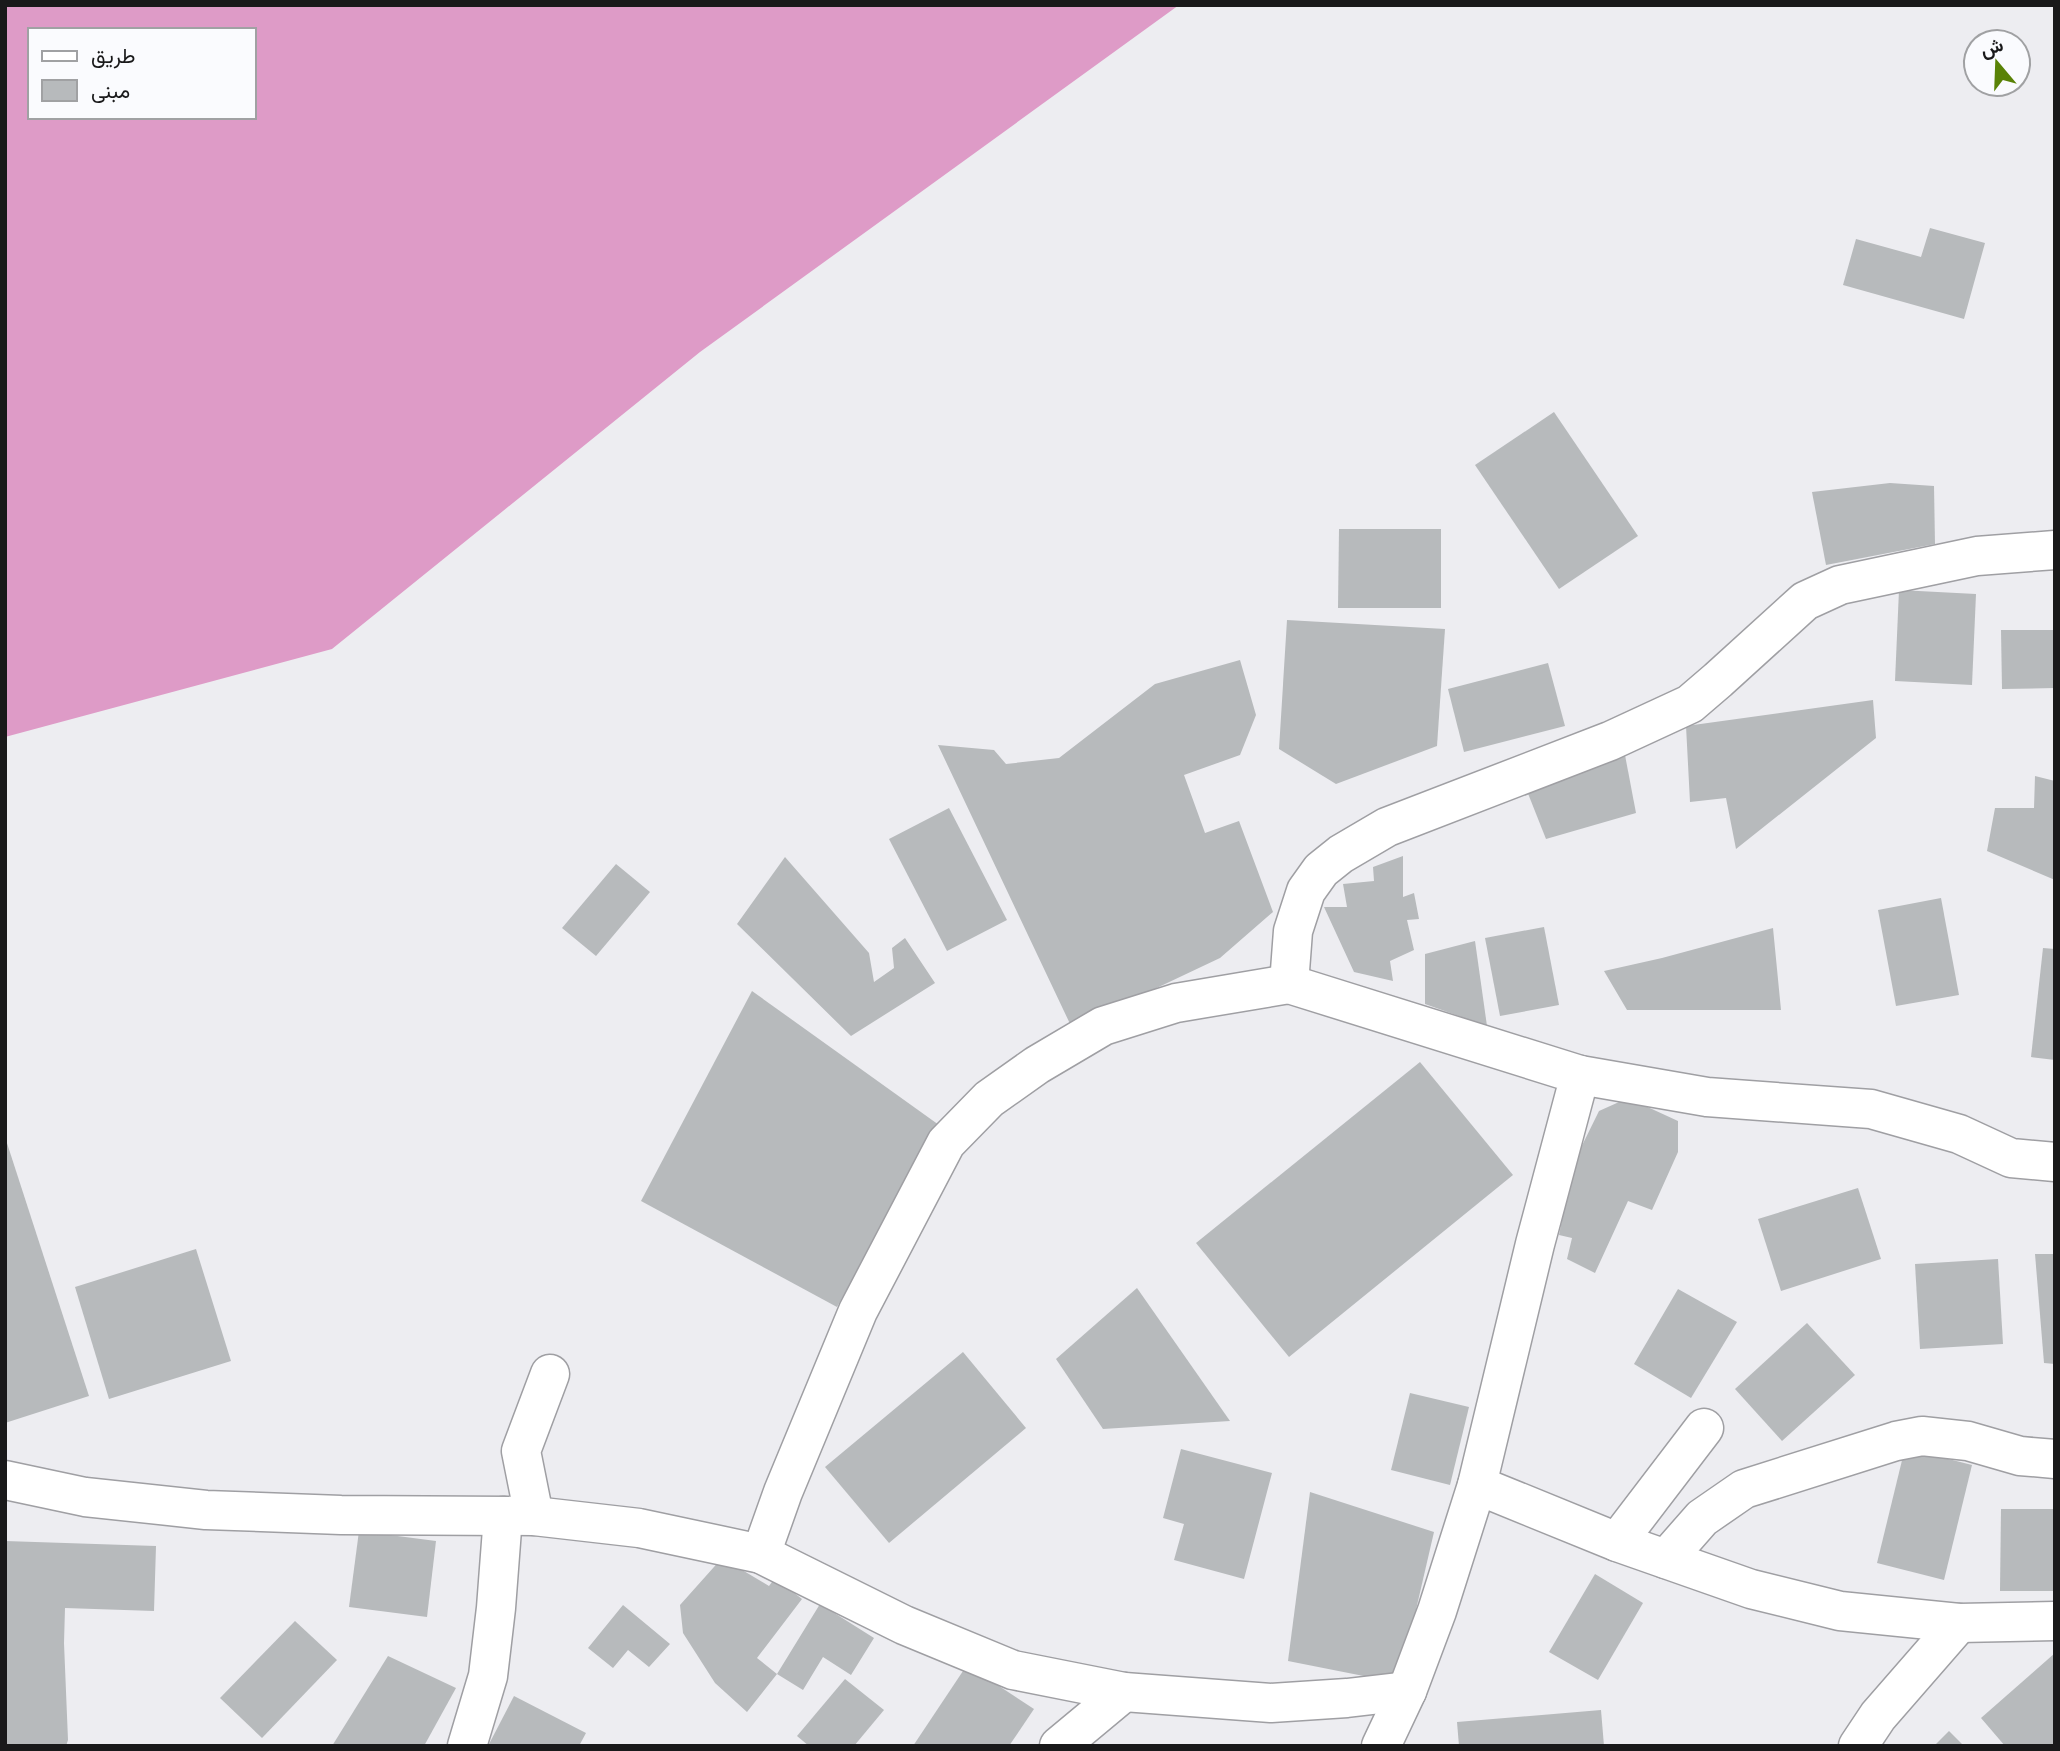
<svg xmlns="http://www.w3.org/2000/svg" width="2060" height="1751" font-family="'IBM Plex Sans',Vazirmatn,sans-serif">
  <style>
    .forest { fill: #de9bc7; fill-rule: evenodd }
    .building { fill: #b7babc }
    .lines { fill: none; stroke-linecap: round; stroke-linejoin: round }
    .minor-casing { stroke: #9f9fa3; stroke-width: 41 }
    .minor { stroke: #fff; stroke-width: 38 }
  </style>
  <rect width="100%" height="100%" fill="#ededf1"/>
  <!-- forest -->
  <path class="forest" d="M5,5H1179L700,352L332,649L5,737ZM30,30H254V117H30Z"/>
  <!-- building -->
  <g class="building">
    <polygon points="1930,228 1985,243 1964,319 1843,285 1856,239 1921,257"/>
    <polygon points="1554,412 1638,536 1559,589 1475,465"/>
    <polygon points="1890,483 1934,486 1935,544 1826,565 1812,492"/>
    <polygon points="1339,529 1441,529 1441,608 1338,608"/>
    <polygon points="1899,590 1976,594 1972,685 1895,681"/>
    <polygon points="1287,620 1445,629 1437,746 1336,784 1279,749"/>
    <polygon points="2001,630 2055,630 2055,688 2002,689"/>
    <polygon points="1240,660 1256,715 1240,755 1184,775 1205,833 1239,821 1273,912 1220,958 1072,1028 938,745 994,750 1006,764 1059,758 1155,684"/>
    <polygon points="1548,663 1565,726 1464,752 1448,689"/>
    <polygon points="1873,700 1876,738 1736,849 1726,798 1690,802 1686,726"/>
    <polygon points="1625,755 1636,813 1546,839 1527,791"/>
    <polygon points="2035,776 2055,781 2055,880 1987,851 1995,808 2034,808"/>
    <polygon points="949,808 1007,920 947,951 889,839"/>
    <polygon points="1403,856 1403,897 1414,893 1419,919 1407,920 1414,950 1390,961 1393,981 1354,972 1324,907 1347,907 1343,884 1374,881 1373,867"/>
    <polygon points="785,857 869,953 874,982 894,968 892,948 905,938 935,983 851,1036 737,924"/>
    <polygon points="616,864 650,892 596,956 562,928"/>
    <polygon points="1941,898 1959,995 1896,1006 1878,910"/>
    <polygon points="1544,927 1559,1005 1500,1016 1485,938"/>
    <polygon points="1773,928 1781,1010 1627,1010 1604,971 1662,958"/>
    <polygon points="1475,941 1487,1026 1425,1004 1425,954"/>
    <polygon points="2043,948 2055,949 2055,1060 2031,1057"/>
    <polygon points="752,991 939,1125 837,1307 641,1201"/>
    <polygon points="1420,1062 1513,1175 1289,1357 1196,1243"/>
    <polygon points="1628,1098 1678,1121 1678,1152 1652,1210 1628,1201 1595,1273 1567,1259 1572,1238 1559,1235 1568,1190 1569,1172 1599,1111"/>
    <polygon points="5,1137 89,1396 5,1423"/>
    <polygon points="1858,1188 1881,1259 1781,1291 1758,1219"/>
    <polygon points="196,1249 231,1361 109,1399 75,1287"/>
    <polygon points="2035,1254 2055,1254 2055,1364 2044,1363"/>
    <polygon points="1998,1259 2003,1344 1920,1349 1915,1264"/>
    <polygon points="1137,1288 1230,1421 1103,1429 1056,1359"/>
    <polygon points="1678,1289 1737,1322 1691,1398 1634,1364"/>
    <polygon points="1807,1323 1855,1375 1782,1441 1735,1389"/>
    <polygon points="963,1352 1026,1428 889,1543 825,1467"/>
    <polygon points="1410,1393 1469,1407 1450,1485 1391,1470"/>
    <polygon points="1905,1448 1972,1465 1944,1580 1877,1563"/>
    <polygon points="1181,1449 1272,1473 1244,1579 1174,1560 1184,1524 1163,1518"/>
    <polygon points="1310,1492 1434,1532 1399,1683 1288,1661"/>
    <polygon points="2001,1509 2055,1509 2055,1591 2000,1591"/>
    <polygon points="359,1531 436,1541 427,1617 349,1607"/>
    <polygon points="5,1541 156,1546 154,1611 65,1608 64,1643 68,1740 66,1746 5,1746"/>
    <polygon points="722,1558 769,1586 775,1578 802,1599 757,1658 777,1674 747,1712 715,1683 683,1633 680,1605"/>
    <polygon points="1595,1574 1643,1603 1598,1680 1549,1652"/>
    <polygon points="820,1604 874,1638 851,1675 823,1657 803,1690 777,1674"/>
    <polygon points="623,1605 670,1644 649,1667 628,1650 613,1668 588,1648"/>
    <polygon points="295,1621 337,1660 262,1738 220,1698"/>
    <polygon points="2055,1653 2055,1746 2005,1746 1981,1718"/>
    <polygon points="388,1656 456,1688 424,1746 332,1746"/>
    <polygon points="967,1665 1034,1709 1009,1746 913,1746"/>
    <polygon points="845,1679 884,1710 854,1746 809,1746 797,1736"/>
    <polygon points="514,1696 586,1733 579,1746 488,1746"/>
    <polygon points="1601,1710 1604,1746 1459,1746 1457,1722"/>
    <polygon points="1949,1731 1964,1746 1934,1746"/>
  </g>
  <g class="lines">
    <!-- minor casing -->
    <g class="minor-casing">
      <g id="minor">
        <polyline points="1289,984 1293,931 1306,891 1321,870 1341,854 1387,827 1610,741 1690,704 1718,680 1805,601 1840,585 1977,556 2055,550"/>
        <polyline points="1580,1075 1707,1097 1871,1109 1959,1134 2011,1158 2055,1162"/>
        <polyline points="5,1480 85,1497 206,1510 341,1515 534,1516 639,1528 761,1554 904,1625 1013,1670 1124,1692 1271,1703 1347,1698 1407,1691"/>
        <polyline points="1477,1485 1617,1542 1751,1589 1840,1611 1959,1623 2055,1621"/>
        <polyline points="534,1516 521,1451 550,1374"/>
        <polyline points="1617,1542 1704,1428"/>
        <polyline points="761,1554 783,1492 858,1311 946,1143 989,1099 1037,1065 1103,1026 1176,1003 1289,984 1580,1075 1535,1244 1477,1485 1437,1611 1407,1691 1381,1746"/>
        <polyline points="1666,1559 1702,1518 1744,1489 1896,1441 1922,1436 1968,1441 2020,1456 2055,1459"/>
        <polyline points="467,1746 488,1676 496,1608 503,1516"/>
        <polyline points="1059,1746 1124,1692"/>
        <polyline points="1858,1746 1878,1716 1959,1623"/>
      </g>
    </g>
    <!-- minor -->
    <use href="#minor" class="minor"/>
  </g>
  <!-- border -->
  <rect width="2060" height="1751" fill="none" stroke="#19191a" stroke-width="14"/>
  <!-- legend -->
  <rect x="28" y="28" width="228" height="91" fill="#fafbfe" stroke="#a0a1a3" stroke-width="2"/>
  <rect x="42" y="51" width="35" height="10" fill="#ffffff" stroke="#a0a1a3" stroke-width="2"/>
  <text x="91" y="63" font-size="21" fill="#19191a">طريق</text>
  <rect x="42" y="80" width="35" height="21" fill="#b7babc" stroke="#a0a1a3" stroke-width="2"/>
  <text x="91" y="98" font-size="21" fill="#19191a">مبنى</text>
  <!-- north arrow -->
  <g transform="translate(1997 63) rotate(341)"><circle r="33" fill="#fafbfe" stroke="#a0a1a3" stroke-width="2"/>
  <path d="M0-5L12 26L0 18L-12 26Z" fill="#598206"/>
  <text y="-10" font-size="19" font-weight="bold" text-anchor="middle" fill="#19191a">ش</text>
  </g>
</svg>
